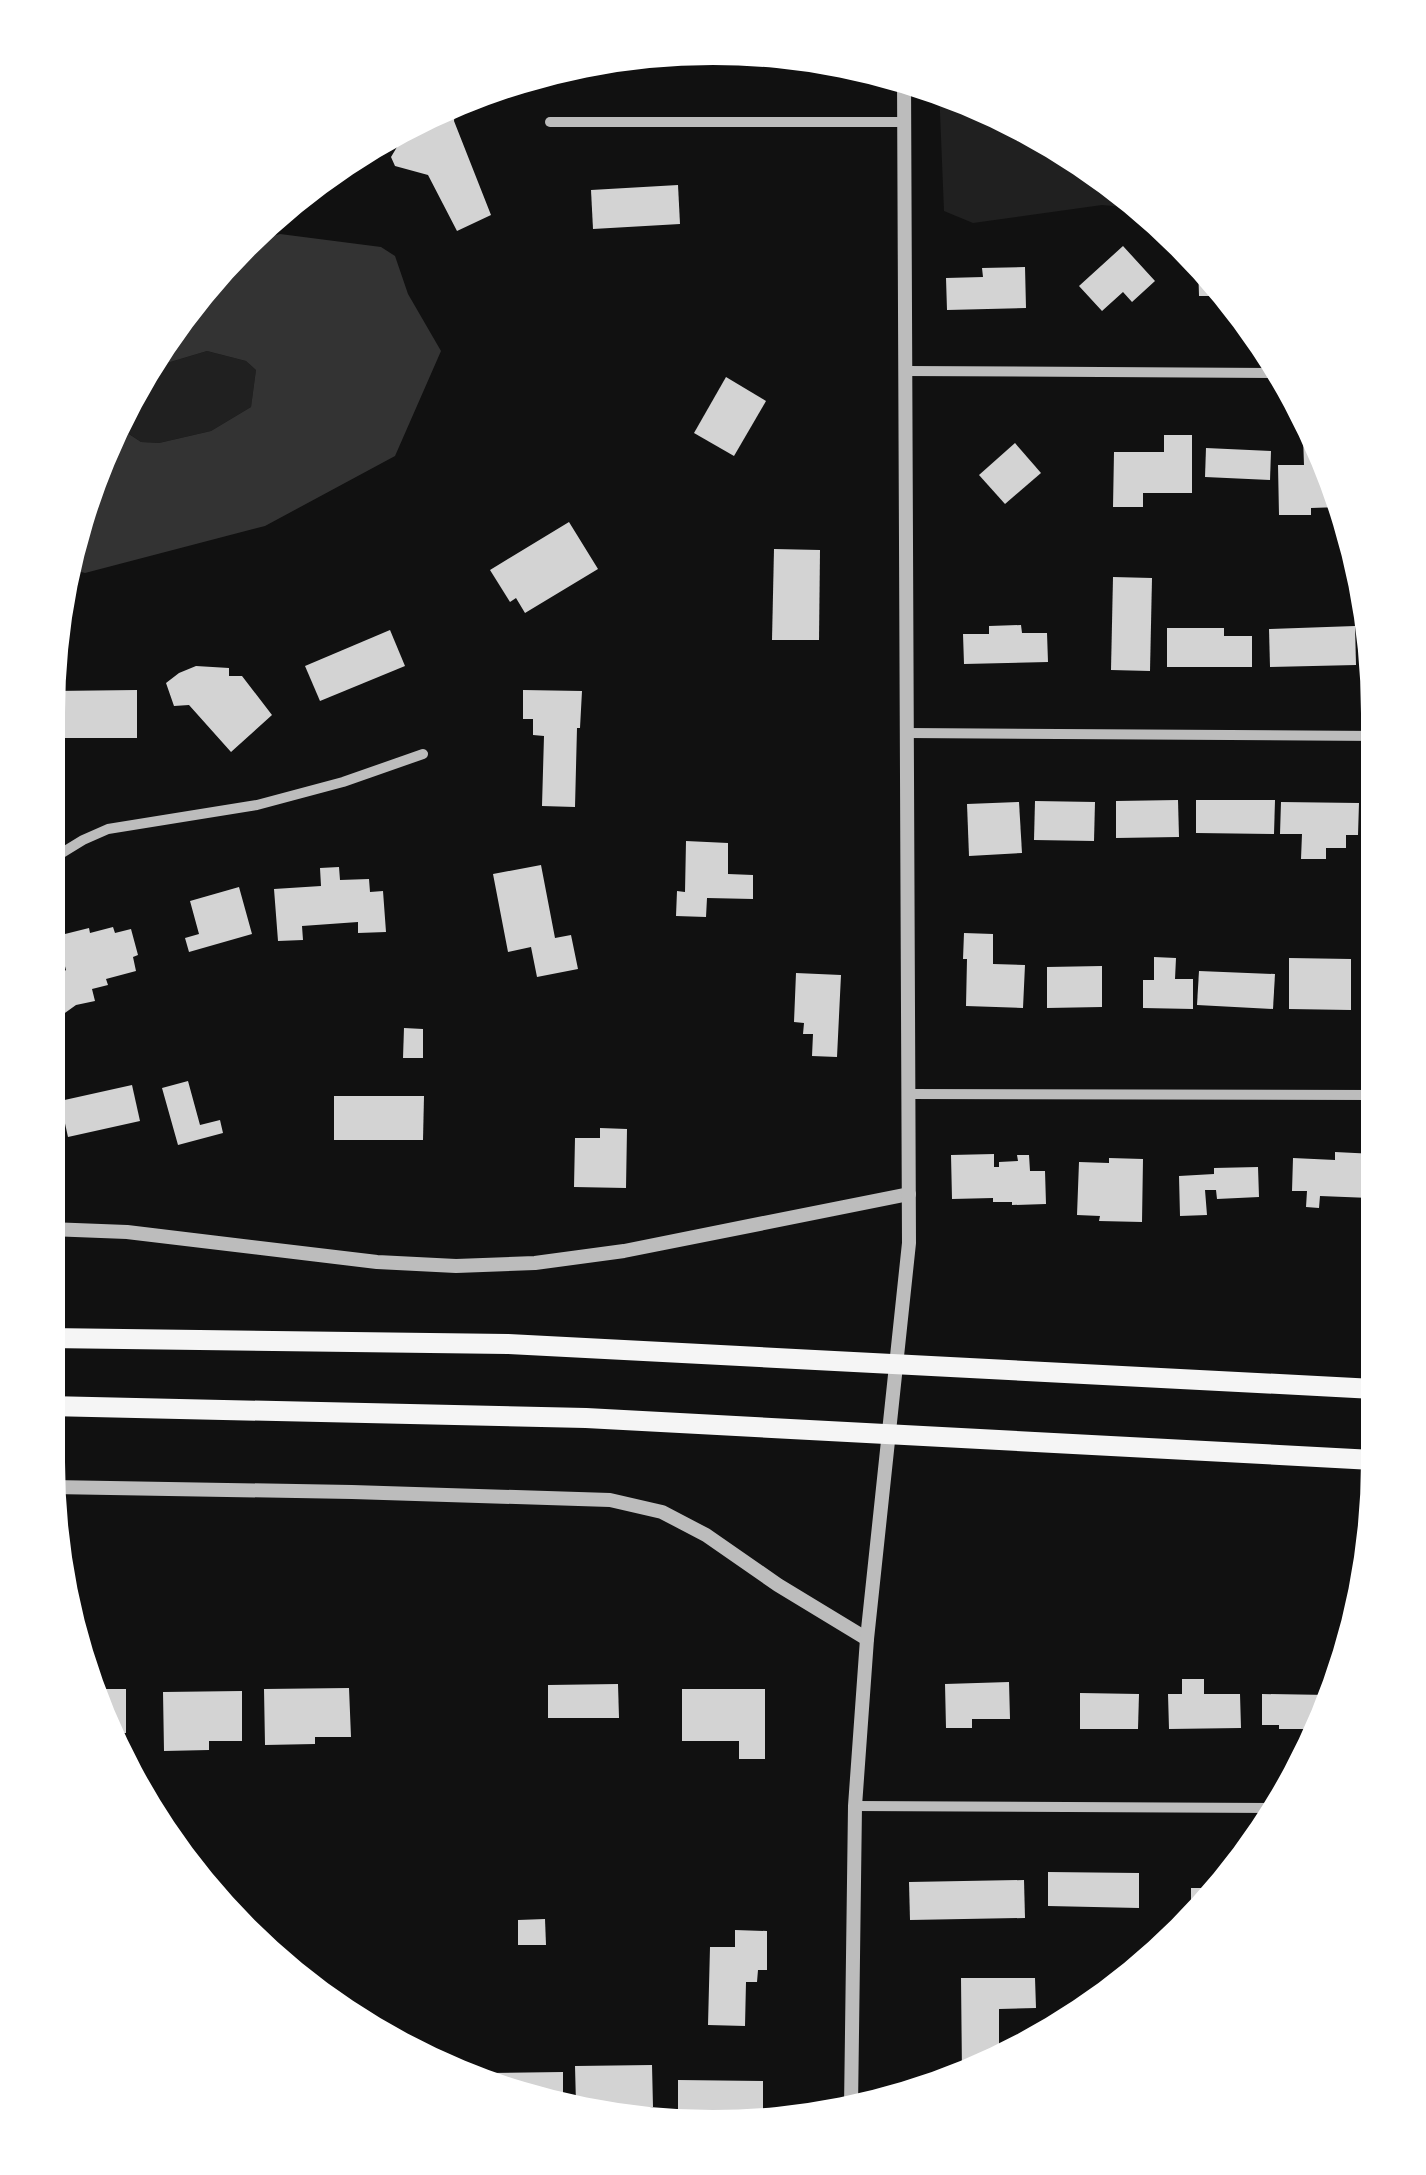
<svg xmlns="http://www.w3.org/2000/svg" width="1426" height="2175" font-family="'Roboto Condensed',sans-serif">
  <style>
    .green { fill: #202020 }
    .water { fill: #333 }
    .building { fill: #d3d3d3 }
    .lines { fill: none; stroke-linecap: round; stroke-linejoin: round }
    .minor { stroke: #bcbcbc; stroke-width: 10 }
    .tertiary { stroke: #bcbcbc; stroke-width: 14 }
    .motorway { stroke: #f5f5f5; stroke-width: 20 }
  </style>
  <rect width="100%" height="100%" fill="#111"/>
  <!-- green -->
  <g class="green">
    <polygon points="939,88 1046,137 1146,209 1102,205 973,223 944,211"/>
    <polygon points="207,351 246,361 256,370 251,407 211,431 159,443 141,442 122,429 122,410 150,368"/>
  </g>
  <!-- water -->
  <polygon class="water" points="280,234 381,247 395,256 408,294 441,351 395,456 265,526 85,573 70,569 116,419 122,410 123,430 141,442 159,443 211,431 251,407 256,370 246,361 207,351 150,368 213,274 245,244"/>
  <!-- building -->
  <g class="building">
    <polygon points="704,50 768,52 769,61 704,62"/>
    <polygon points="456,102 454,121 491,215 457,231 428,175 395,166 391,157 400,142 396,130 419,116"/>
    <polygon points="678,185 680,224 593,229 591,190"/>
    <polygon points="1123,246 1155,281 1132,302 1123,292 1102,311 1079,286"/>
    <polygon points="1198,262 1225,291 1225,296 1199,296"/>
    <polygon points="1025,267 1026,308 947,310 946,278 983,277 982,268"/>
    <polygon points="726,377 766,401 734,456 694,433"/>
    <polygon points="1164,435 1192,435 1192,493 1143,493 1143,507 1113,507 1114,452 1164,452"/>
    <polygon points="1303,436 1316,436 1340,499 1340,507 1311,508 1311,515 1279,515 1278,465 1304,465"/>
    <polygon points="1015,443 1041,473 1005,504 979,475"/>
    <polygon points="1206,448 1271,451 1270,480 1205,477"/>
    <polygon points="569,522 598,569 525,613 516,598 510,602 490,570"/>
    <polygon points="774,549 820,550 819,640 772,640"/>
    <polygon points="1113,577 1152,578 1150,671 1111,670"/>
    <polygon points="1021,625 1022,633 1047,633 1048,662 964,664 963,634 989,634 989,626"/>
    <polygon points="1355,626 1356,665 1270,667 1269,629"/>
    <polygon points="1167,628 1224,628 1224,636 1252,636 1252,667 1167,667"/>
    <polygon points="390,630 405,666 320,701 305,666"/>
    <polygon points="196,666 229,668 229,676 242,676 272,715 231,752 189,705 174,706 166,683 179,673"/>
    <polygon points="137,690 137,738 52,738 53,691"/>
    <polygon points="523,690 582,691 580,728 577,728 575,807 542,806 544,736 533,735 533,719 523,719"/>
    <polygon points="1178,800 1179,837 1116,838 1116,801"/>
    <polygon points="1196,800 1275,800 1274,834 1196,833"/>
    <polygon points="1035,801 1095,802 1094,841 1034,840"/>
    <polygon points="1019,802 1022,853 969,856 967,804"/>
    <polygon points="1281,802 1359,803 1358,835 1346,835 1346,848 1326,848 1326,859 1301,859 1302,834 1280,834"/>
    <rect x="1366" y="803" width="10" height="33"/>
    <polygon points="686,841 728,843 728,874 753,875 753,899 707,898 706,917 676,916 677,891 685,892"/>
    <polygon points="541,865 555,938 571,935 578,969 537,977 531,947 508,952 493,874"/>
    <polygon points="339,867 340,880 369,879 370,892 383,891 386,932 358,933 358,922 302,926 303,940 278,941 274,889 321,886 320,868"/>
    <polygon points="239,887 252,934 189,952 185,938 199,934 190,901"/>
    <polygon points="113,927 115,933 131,929 138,955 133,957 136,971 106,979 108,985 92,989 95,1001 76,1005 51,1023 51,981 66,970 57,936 89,928 90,933"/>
    <polygon points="964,933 993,934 993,964 1025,965 1023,1008 966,1006 967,959 963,959"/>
    <polygon points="1154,957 1176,958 1175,979 1193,979 1193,1009 1143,1008 1143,980 1154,980"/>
    <polygon points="1289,958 1351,959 1351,1010 1289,1009"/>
    <polygon points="1102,966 1102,1007 1047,1008 1047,967"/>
    <polygon points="1199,971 1275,974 1273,1009 1197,1005"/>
    <polygon points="796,973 841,975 837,1057 812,1056 813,1034 803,1034 804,1023 794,1022"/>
    <polygon points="404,1028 423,1029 423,1058 403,1058"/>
    <polygon points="188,1081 200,1125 220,1120 223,1133 178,1145 162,1088"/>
    <polygon points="132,1085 140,1121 68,1137 60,1101"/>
    <polygon points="334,1096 424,1096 423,1140 334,1140"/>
    <polygon points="600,1128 627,1129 626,1188 574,1187 575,1138 600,1138"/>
    <polygon points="1335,1152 1375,1154 1375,1190 1371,1190 1370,1198 1320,1196 1319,1208 1306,1207 1307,1191 1292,1191 1293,1158 1335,1160"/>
    <polygon points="994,1154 994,1167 999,1167 999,1162 1018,1161 1017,1155 1029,1155 1030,1171 1045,1171 1046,1204 1012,1205 1012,1202 993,1202 993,1198 952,1199 951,1155"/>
    <polygon points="1109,1158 1143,1159 1142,1222 1099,1221 1100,1216 1077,1215 1079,1162 1109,1163"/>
    <polygon points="1258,1167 1259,1197 1217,1199 1216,1190 1205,1190 1207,1215 1180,1216 1179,1176 1214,1174 1214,1168"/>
    <polygon points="1182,1679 1204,1679 1204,1694 1240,1694 1241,1728 1169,1729 1168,1694 1182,1694"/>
    <polygon points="1009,1682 1010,1719 972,1719 972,1728 946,1728 945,1684"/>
    <polygon points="618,1684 619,1718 548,1718 548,1685"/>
    <polygon points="349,1688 351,1737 315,1737 315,1744 265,1745 264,1689"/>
    <polygon points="89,1689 126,1689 126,1733 111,1733"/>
    <polygon points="682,1689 765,1689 765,1759 739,1759 739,1741 682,1741"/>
    <polygon points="242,1691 242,1741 209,1741 209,1750 164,1751 163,1692"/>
    <polygon points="1080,1693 1139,1694 1138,1729 1080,1729"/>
    <polygon points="1262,1694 1329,1695 1318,1729 1279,1729 1279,1725 1262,1725"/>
    <polygon points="1048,1872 1139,1873 1139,1908 1048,1906"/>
    <polygon points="1024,1880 1025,1918 910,1920 909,1882"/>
    <polygon points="1191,1888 1222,1888 1213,1901 1191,1920"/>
    <polygon points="545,1919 546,1945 518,1945 518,1920"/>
    <polygon points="735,1930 767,1931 767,1970 758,1970 757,1982 746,1982 745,2026 708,2025 710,1947 735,1947"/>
    <polygon points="961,1978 1035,1978 1036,2008 999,2009 999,2057 962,2073"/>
    <polygon points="439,2065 477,2066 477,2081 459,2077"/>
    <polygon points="652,2065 653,2107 613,2107 613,2113 576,2104 575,2066"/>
    <polygon points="563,2072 563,2101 489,2084 489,2073"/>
    <polygon points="678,2080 763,2081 763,2117 732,2120 678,2119"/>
  </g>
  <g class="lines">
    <!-- minor -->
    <g class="minor">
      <polyline points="550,122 905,122"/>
      <polyline points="906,371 1282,373"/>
      <polyline points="908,733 1377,736"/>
      <polyline points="52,859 83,840 108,829 257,805 343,782 423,754"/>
      <polyline points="909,1094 1375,1095"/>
      <polyline points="855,1806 1275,1808"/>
    </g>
    <!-- tertiary -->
    <g class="tertiary">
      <polyline points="49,1229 127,1232 377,1262 456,1266 535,1263 624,1251 909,1194"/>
      <polyline points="52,1487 352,1492 610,1500 662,1512 706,1535 778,1585 867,1639"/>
      <polyline points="851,2108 855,1806 867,1639 909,1243 904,78"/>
    </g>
    <!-- motorway -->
    <g class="motorway">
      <polyline points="48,1338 508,1344 1374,1389"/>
      <polyline points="48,1406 586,1418 1373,1460"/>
    </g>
  </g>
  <!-- crop -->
  <path d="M0 0H1426V2175H0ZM713 65H713A648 648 0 0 1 1361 713V1462A648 648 0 0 1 713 2110H713A648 648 0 0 1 65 1462V713A648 648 0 0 1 713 65Z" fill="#fff" fill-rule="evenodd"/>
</svg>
